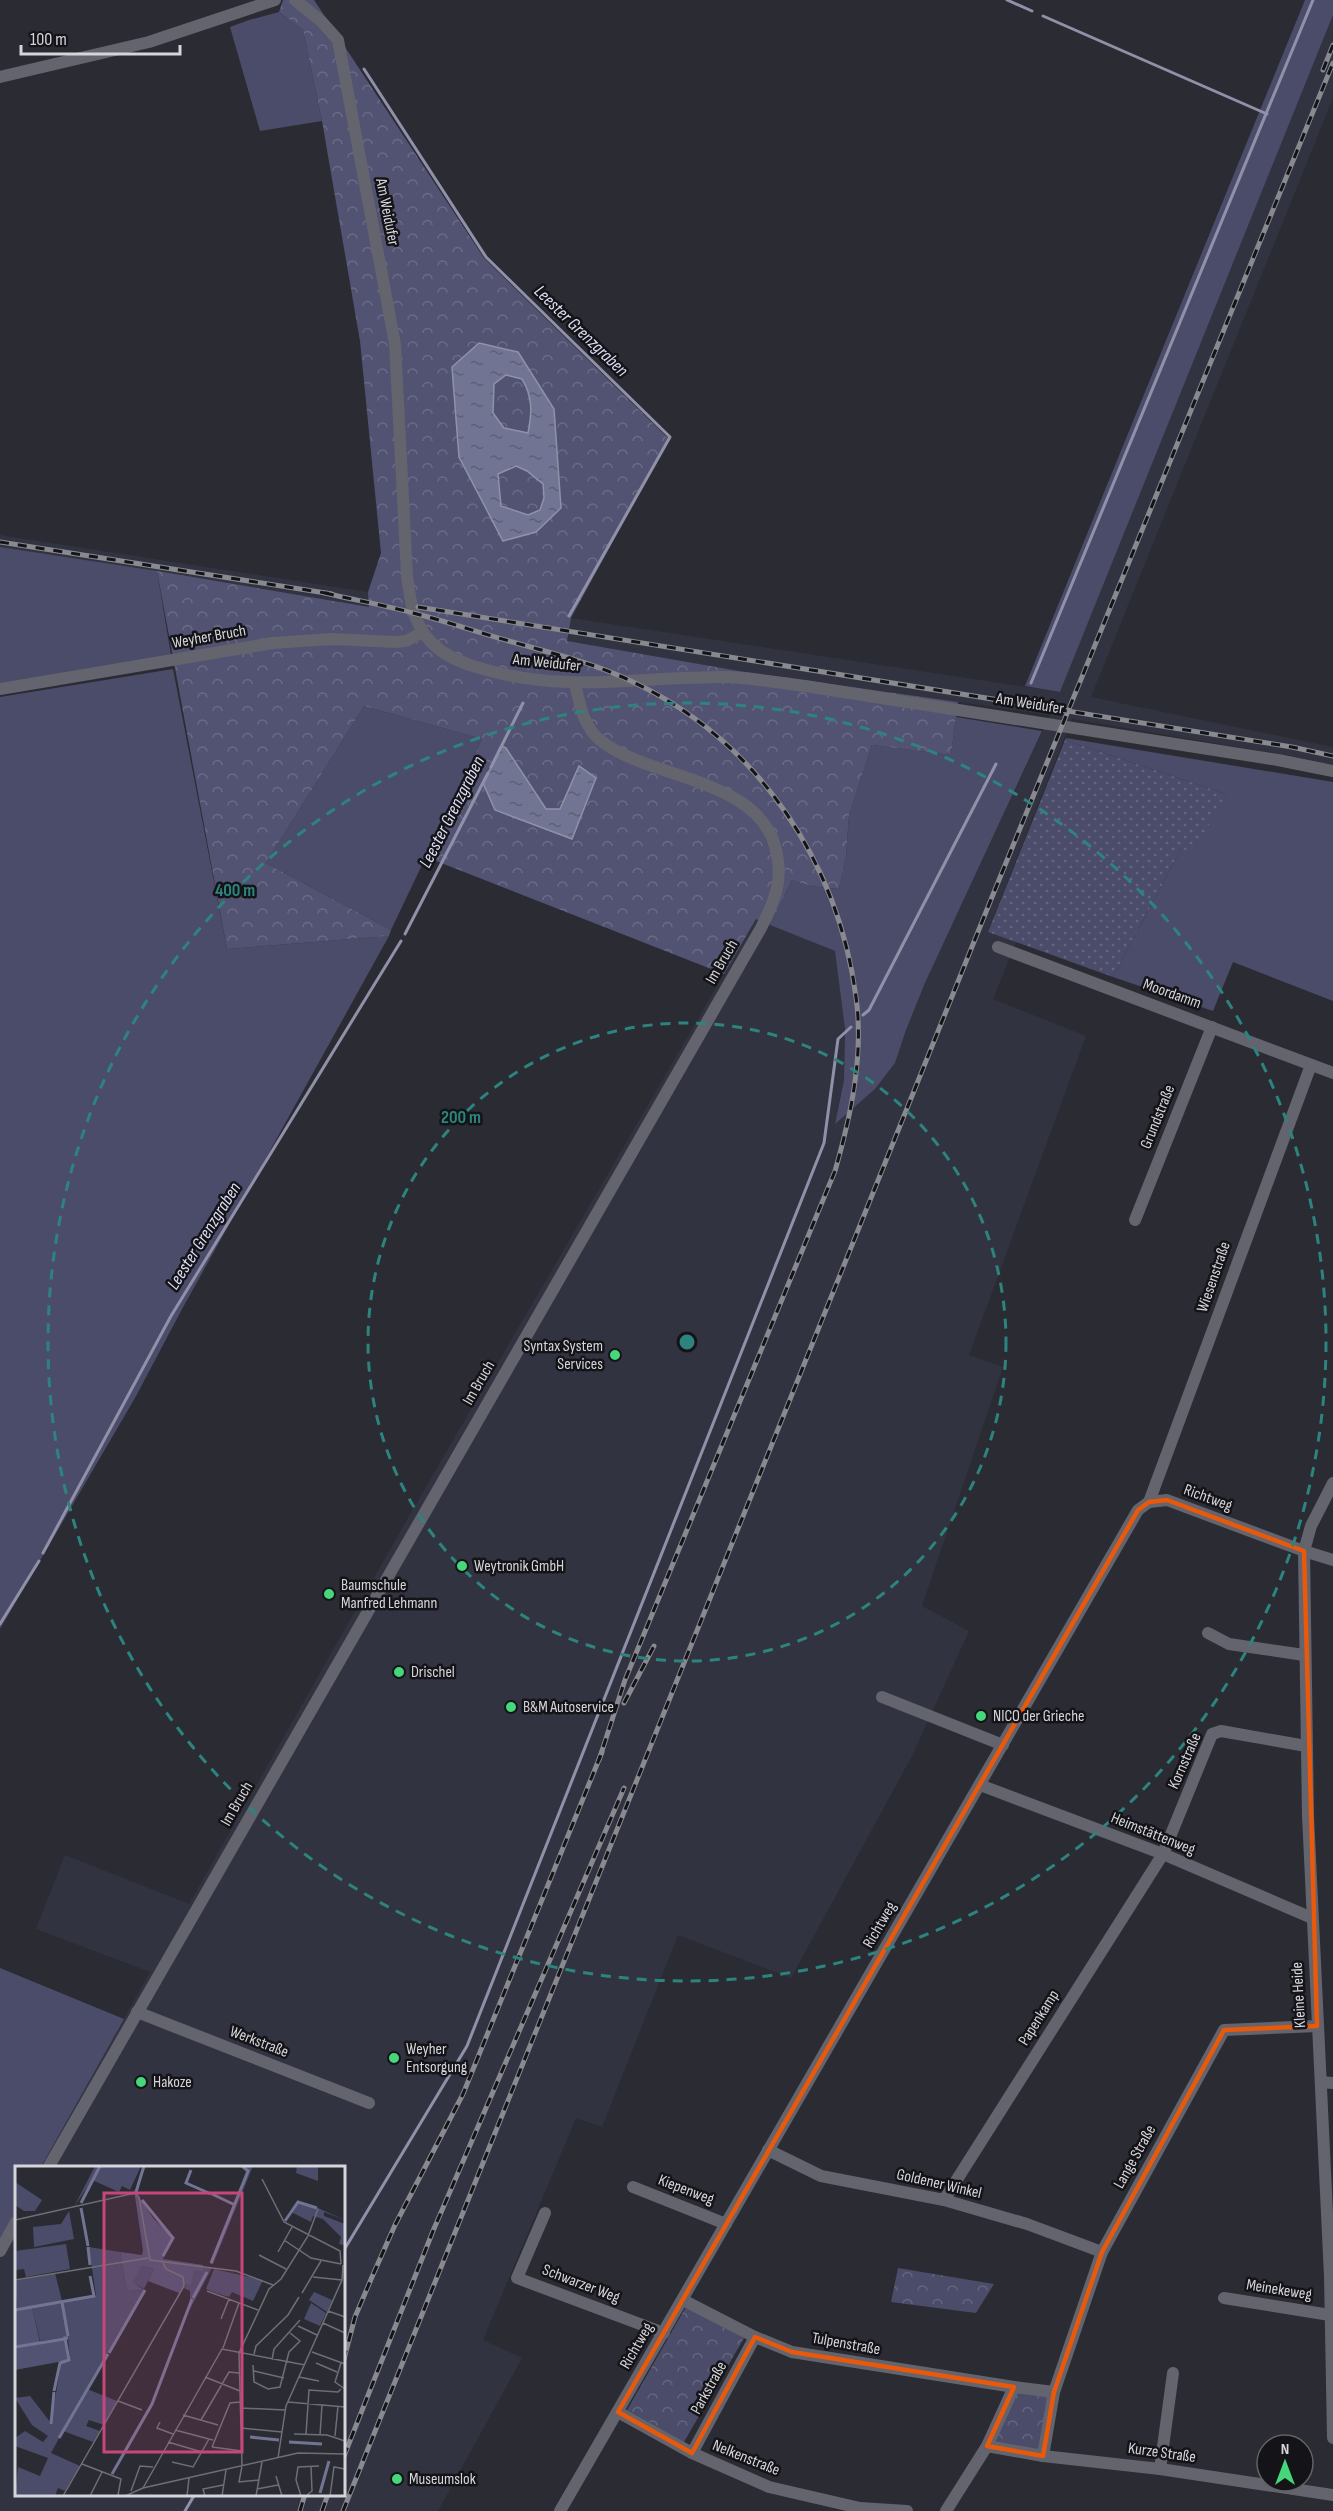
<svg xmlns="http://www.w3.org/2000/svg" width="1333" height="2511" font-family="'Sofia Sans Condensed',sans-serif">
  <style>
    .built { fill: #323341; fill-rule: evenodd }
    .grass { fill: #4b4c6a }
    .forest { fill: url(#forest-crowns) }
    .park { fill: url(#park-crowns) }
    .garden { fill: url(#garden-dots) }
    .water { fill: url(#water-ripples); stroke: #9091a9; stroke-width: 1.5; fill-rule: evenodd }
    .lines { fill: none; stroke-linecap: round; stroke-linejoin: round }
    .stream { stroke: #9091a9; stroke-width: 3 }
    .minor { stroke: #63646d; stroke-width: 12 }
    .rail-casing { stroke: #898990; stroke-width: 5 }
    .rail { stroke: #141418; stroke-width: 3; stroke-dasharray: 9; stroke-linecap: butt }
    .marked { fill: none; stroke: #e8590c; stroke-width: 4.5; stroke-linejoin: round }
    .ring { fill: none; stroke: #2d847e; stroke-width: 3; stroke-dasharray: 10 8 }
    .poi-dot { fill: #45d77a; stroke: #141418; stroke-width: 2 }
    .labels { text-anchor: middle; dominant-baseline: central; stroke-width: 5; stroke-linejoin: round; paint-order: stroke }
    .street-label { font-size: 16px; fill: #d5d5db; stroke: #141418 }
    .poi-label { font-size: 16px; fill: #d5d5db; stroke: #141418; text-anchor: start }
    .water-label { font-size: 18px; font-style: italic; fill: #dcdef5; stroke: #141418 }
    .inset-river { fill: none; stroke: #727494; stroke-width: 3 }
    .inset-road { fill: none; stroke: #6e6f76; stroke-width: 1.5 }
    .view { fill: #c7477b; fill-opacity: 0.15; stroke: #c7477b; stroke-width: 3 }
    .inset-edge { fill: none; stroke: #d5d5db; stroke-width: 3 }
    .centre { fill: #2d847e; stroke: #141418; stroke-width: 3 }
    .ring-label { font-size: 18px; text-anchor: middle; font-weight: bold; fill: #2d847e; stroke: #141418; stroke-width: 5; stroke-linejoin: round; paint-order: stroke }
  </style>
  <defs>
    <pattern id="forest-crowns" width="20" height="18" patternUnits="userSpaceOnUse" patternTransform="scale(1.5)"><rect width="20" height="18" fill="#525372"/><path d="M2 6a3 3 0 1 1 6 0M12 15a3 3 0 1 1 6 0" fill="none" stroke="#6a6b86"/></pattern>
    <pattern id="park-crowns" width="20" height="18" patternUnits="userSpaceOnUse" patternTransform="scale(1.5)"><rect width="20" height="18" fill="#4b4c6a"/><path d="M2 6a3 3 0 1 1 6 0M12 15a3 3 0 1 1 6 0" fill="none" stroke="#64657f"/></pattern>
    <pattern id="garden-dots" width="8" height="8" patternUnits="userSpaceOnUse" patternTransform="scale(1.5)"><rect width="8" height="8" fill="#4b4c6a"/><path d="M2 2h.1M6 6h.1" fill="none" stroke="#64657f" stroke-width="1.8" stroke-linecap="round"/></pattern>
    <pattern id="water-ripples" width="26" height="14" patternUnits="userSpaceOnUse" patternTransform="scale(1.5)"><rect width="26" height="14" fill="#727494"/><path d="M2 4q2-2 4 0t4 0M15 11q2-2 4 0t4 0" fill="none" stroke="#5e5f73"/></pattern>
  </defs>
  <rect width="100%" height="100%" fill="#2a2b33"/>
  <!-- built -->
  <path class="built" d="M1333,15V98L1091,697L1333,747V765L1292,756L1072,719L988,931L1016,942L993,999L1086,1036L969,1355L1003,1367L922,1606L969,1631L912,1756L791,1978L678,1935L602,2127L576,2118L483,2340L522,2358L438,2511H0V2242L16,2212V2494H344V2168L41,2167L150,1972L36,1929L65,1855L189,1904L413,1509L756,919L835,951L845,1028L844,1080L835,1123L848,1112L854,1052L852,997L835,919L806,854L787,820L764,790L733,758L654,697L611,676L571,662L508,646L418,616L0,547V535L368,592L571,618L1060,692ZM484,627L739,671L1050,715L925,983L906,1030L895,1063L875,1089L860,1102L863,1049L861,995L843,918L816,850L795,812L740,748L669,696L613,668Z"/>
  <!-- grass -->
  <g class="grass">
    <polygon points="1305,0 1333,0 1333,15 1060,692 1025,686"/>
    <polygon points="279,12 303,30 322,121 260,131 230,27 249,20"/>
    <polygon points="0,547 157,571 172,661 0,685"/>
    <polygon points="173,669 227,949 389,936 181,1311 135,1398 0,1629 0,697"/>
    <polygon points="364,706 482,739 391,930 266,863"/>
    <polygon points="956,717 1042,731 925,983 906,1030 895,1063 875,1089 835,1124 844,1080 845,1029 835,951 770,925 792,880 810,886 839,889 846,856 849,815 872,745 951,755"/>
    <polygon points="1066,738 1333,782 1333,1001 1233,962 1213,1011 1113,977 1181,849 1226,794 1065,740"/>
    <polygon points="0,1968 124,2019 41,2167 16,2168 16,2212 0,2242"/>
  </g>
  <!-- forest -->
  <polygon class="forest" points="283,0 314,0 484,258 669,439 571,618 567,641 739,671 958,702 951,755 872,745 849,815 846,856 839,889 810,886 792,880 770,925 756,919 724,974 426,857 482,739 364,706 266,863 391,930 389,936 227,949 157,571 369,607 368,592 381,553 360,341 322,121 303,30 279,12"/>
  <!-- park -->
  <g class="park">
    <polygon points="898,2268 994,2284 976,2313 891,2302"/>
    <polygon points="687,2305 744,2338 684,2442 627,2410"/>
    <polygon points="1015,2389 1051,2393 1042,2454 989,2444"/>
  </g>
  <!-- garden -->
  <polygon class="garden" points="1065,740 1226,794 1194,851 1181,849 1113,977 988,932"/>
  <!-- water -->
  <g class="water">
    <path d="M479,343L518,352L554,409L561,508L536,532L503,541L459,457L452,367ZM506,375L522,379C533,397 532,413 528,433L504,428L493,413L494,384ZM516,466L527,471L543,484L544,498L540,510L528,515L501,506L498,474Z"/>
    <polygon points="502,746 506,748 546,809 560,809 579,766 596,778 572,839 495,810 483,783"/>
  </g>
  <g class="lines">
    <!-- stream -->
    <g class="stream">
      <polyline points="1007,0 1032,11"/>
      <polyline points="1043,16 1267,114"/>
      <polyline points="364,69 486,257 670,437 569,616"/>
      <polyline points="1031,683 1313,0"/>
      <polyline points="491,767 523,703"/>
      <polyline points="405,934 488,773"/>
      <polyline points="863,1015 869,1010 996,764"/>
      <polyline points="43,1553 171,1316 401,941"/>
      <polyline points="0,1624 39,1561"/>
      <polyline points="344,2250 467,2046 824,1143 838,1039 851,1027"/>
      <polyline points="185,2511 195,2494"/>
    </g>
    <!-- minor -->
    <g class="minor">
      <path d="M295,0L321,21L338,40L395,344L407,575C410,601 413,623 431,642C445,657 465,664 483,669C568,694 643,676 728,677C753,678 780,683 805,686L1278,760L1333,771"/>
      <polyline points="0,77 149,42 275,0"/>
      <polyline points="0,689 273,643 332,639 396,642 406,641 423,632"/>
      <polyline points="998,947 1333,1073"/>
      <polyline points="1135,1220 1212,1027"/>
      <polyline points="1333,1483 1311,1526 1304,1551 1308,1816 1330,2276 1333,2438"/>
      <polyline points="1149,1502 1311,1065"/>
      <polyline points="1208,1633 1229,1644 1304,1655"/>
      <polyline points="882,1697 1003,1745"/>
      <polyline points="980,1785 1163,1854 1312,1918"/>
      <polyline points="137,2012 369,2103"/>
      <polyline points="1321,2082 1333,2083"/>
      <polyline points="768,2150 821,2176 944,2200 1027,2224 1102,2252"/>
      <path d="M48,2168L761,928C776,897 784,880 775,846C756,778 650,779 601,741C583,727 580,704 575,684"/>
      <polyline points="633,2187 726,2224"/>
      <polyline points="944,2200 1163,1854 1212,1734 1221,1731 1306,1746"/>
      <polyline points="545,2213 517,2278 664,2333"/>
      <polyline points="0,2251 16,2222"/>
      <polyline points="1224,2298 1330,2315"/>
      <polyline points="683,2300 755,2337 792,2352 1014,2387"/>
      <polyline points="618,2412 692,2453 769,2487 860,2508 907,2511"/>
      <polyline points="987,2446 1043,2456 1160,2469 1333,2495"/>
      <polyline points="692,2453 755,2337"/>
      <polyline points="1043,2456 1054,2392 1102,2252 1224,2030 1317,2026"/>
      <polyline points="1160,2469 1173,2373"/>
      <polyline points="560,2511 1138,1510 1149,1502 1167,1500 1304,1551 1333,1560"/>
      <polyline points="946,2511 987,2446 1014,2387 1054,2392"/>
    </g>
    <!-- rail casing -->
    <g class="rail-casing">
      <g id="rail">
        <polyline points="1323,70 1333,45"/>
        <polyline points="0,542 332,594"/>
        <path d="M325,593C354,600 384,605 413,613C445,621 477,632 509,641C551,653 594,663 633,682C758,741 838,862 856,997C864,1056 851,1115 835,1171L625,1680L599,1760"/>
        <polyline points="418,607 1292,747 1333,756"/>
        <polyline points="624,1703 654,1646"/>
        <polyline points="344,2359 355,2317 372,2277 395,2225 463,2094 602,1752"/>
        <polyline points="344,2456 433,2231 624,1788"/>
        <polyline points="300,2511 305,2494"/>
        <polyline points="322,2511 328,2494"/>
        <polyline points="343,2511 992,897 1333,63"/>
      </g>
    </g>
    <!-- rail -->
    <use href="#rail" class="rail"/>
  </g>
  <!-- marked area -->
  <path class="marked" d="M1167,1500L1304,1551L1317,2026L1224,2030L1102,2252L1054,2392L1043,2456L987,2446L1014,2387L792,2352L755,2337L692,2453L618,2412L1138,1510L1149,1502Z"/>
  <!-- distance rings -->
  <g class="ring">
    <circle cx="687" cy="1342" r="319"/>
    <circle cx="687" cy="1342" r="639"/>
  </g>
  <!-- markers -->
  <g class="poi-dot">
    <circle cx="615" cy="1355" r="6"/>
    <circle cx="462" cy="1566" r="6"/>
    <circle cx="329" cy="1594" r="6"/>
    <circle cx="399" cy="1672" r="6"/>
    <circle cx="511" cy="1707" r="6"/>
    <circle cx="981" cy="1716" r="6"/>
    <circle cx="394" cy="2058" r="6"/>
    <circle cx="141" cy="2082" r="6"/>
    <circle cx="397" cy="2479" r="6"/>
  </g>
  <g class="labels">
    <!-- street labels -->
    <g class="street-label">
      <text transform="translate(387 212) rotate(79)">Am Weidufer</text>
      <text transform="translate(209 637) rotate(-10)">Weyher Bruch</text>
      <text transform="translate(547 663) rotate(6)">Am Weidufer</text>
      <text transform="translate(1030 704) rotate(9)">Am Weidufer</text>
      <text transform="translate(722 962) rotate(-60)">Im Bruch</text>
      <text transform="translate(1172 994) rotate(20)">Moordamm</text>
      <text transform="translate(1158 1117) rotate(-68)">Grundstraße</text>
      <text transform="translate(1214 1277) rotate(-71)">Wiesenstraße</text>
      <text transform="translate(479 1383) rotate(-60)">Im Bruch</text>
      <text transform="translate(1208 1498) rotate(20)">Richtweg</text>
      <text transform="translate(1185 1761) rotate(-66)">Kornstraße</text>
      <text transform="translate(237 1804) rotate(-60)">Im Bruch</text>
      <text transform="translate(1153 1834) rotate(22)">Heimstättenweg</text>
      <text transform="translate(880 1925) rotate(-60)">Richtweg</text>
      <text transform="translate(1299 1995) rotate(-93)">Kleine Heide</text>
      <text transform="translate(1039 2018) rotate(-58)">Papenkamp</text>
      <text transform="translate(259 2042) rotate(21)">Werkstraße</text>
      <text transform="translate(1135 2157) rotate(-61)">Lange Straße</text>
      <text transform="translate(939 2184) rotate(13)">Goldener Winkel</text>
      <text transform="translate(686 2190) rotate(21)">Kiepenweg</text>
      <text transform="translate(581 2284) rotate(21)">Schwarzer Weg</text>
      <text transform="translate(1279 2290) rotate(9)">Meinekeweg</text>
      <text transform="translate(846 2344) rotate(10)">Tulpenstraße</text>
      <text transform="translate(637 2346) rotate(-60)">Richtweg</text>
      <text transform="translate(709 2388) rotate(-61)">Parkstraße</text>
      <text transform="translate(1162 2453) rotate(8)">Kurze Straße</text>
      <text transform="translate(746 2458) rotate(22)">Nelkenstraße</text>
    </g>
    <!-- poi labels -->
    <g class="poi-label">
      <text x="603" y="1346" text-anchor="end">Syntax System<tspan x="603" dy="18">Services</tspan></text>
      <text x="474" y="1566">Weytronik GmbH</text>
      <text x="341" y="1585">Baumschule<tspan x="341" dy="18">Manfred Lehmann</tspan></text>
      <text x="411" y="1672">Drischel</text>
      <text x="523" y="1707">B&amp;M Autoservice</text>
      <text x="993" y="1716">NICO der Grieche</text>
      <text x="406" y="2049">Weyher<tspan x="406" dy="18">Entsorgung</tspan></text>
      <text x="153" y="2082">Hakoze</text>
      <text x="409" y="2479">Museumslok</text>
    </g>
    <!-- water labels -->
    <g class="water-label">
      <text transform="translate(581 331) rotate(44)">Leester Grenzgraben</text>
      <text transform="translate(452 812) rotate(-63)">Leester Grenzgraben</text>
      <text transform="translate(204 1236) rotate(-58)">Leester Grenzgraben</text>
    </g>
  </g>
  <!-- overview -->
  <g transform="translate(15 2166)">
    <rect width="330" height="330" fill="#2a2b33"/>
    <path d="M80,0H126L115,24L107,20L104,26L77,14L59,41ZM227,0H238L198,98H195L233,6ZM282,0L303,1V15L281,7ZM0,16L27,34L20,45H9L0,39ZM283,36L303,42L330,54L309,46V50L330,58L329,79L324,78L326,71L308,53L298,50L296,56L276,46ZM54,45L59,73L19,81L18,61L46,58ZM51,78L55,103L11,111L9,103L1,104L0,85ZM74,81L105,86L112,125L129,124L72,223L102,235L89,259L74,254L71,260L85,265L78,276L48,265L36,287L65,300L50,325L43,322L40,330H0L3,301L25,310L33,292L0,280V272L10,265L28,276L33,270L17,259L0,232L15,230L36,257L46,197L55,194L53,171L25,175L17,141L2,143L0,115L40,107L47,135L81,130ZM127,100L139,103L129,123L116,116ZM188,101L197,102L175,143V125L169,122L179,104ZM199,103L248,114L238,135L217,126L214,131L204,128L211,115ZM299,126L317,134L312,146L294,134Z" fill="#4b4c6a"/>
    <path d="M119,24L139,53L158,72L148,93L188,99L187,105L179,104L176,119L171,118L164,127L133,115L139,103L127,100L117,116L129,124L112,125L105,86L127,89L128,84ZM17,141L25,177L50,173L54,194L0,204V143Z" fill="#525372"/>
    <path d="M296,137L311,147L305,160L289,153Z" fill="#4b4c6a"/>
    <path d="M199,103L216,109L204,128L191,123Z" fill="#4b4c6a"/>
    <path class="inset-river" d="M176,4L171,17L196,28M121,26L129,0M197,28L220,39M127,34L158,72L148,90M66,37L85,0M66,42L73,80M270,55L283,36L302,42M73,81L75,99M196,97L233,5L227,0M178,132L192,106M47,136L53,170M0,144L79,130L75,110M0,181L49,173M94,187L130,124M39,225L45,197L54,194L50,172H53M36,258L39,226M235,271L264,274M44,272L93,188M274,276L307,278M97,308L137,238L177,133M305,327L314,295"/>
    <path class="inset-road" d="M247,13L269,56L325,85L326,98M0,54L120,27L124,31L135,94L221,105L258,119M269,74L296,92L326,98M263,86L277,61M244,89L271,103M298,111L327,114M0,114L133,92M192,125L243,144M287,127L306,95M313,145L330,151M206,153L214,133M308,157L330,167M283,160L302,169M208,182L224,137M297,186L330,198M239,188L241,180L273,149L284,131M257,194L259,183L285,154M301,197L322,206M326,197L320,216L330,223M238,199L239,216L253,223L265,221L274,186L285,175L275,167M239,205L269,212M190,211L225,225M284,211L304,215M103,235L127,244M273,236L330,241M225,242L270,244M168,249L203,259M186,254L214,206L224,207M145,256L142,262L158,268M226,262L267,266M160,264L194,273M279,268L312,269L330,275M291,268L294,224L323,226L326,223M305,269L307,239M320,270L323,240M153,276L187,286M197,281L215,237L225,236M197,281L227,285M263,292L271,240L327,114L328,99M157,296L178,301L194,273L198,274M67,298L106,313L103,329M261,310L267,330M244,314L224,316L227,300L224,187L254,123L266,113L293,70L303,43M128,322L207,183L290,199M242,323L263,319M116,325L125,300L138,301M292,329L297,325L296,300M48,330L169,120L168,111L151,103L148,97M75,330L87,306M110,330L128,322L283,287L330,288M172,330L174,312M190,330L188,323L208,319M207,330L211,304M241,330L247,296M286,330L281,314L283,301L304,300M315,330L319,301L330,303"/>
    <path class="view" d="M89,27H227V286H89Z"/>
    <rect width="330" height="330" class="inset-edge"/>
  </g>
  <circle cx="687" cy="1342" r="9" class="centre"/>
  <g class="ring-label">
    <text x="235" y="896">400 m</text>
    <text x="461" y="1123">200 m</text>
  </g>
  <!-- north arrow -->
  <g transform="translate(1285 2463)"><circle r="28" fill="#141418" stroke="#616166" stroke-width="1.5"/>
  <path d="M0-4.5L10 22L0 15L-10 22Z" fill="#45d77a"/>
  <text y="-9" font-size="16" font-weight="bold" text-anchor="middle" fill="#d5d5db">N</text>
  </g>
  <!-- scale -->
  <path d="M21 45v9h159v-9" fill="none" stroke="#d5d5db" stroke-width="3"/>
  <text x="30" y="45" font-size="18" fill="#d5d5db" stroke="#141418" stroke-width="4.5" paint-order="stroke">100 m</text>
</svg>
